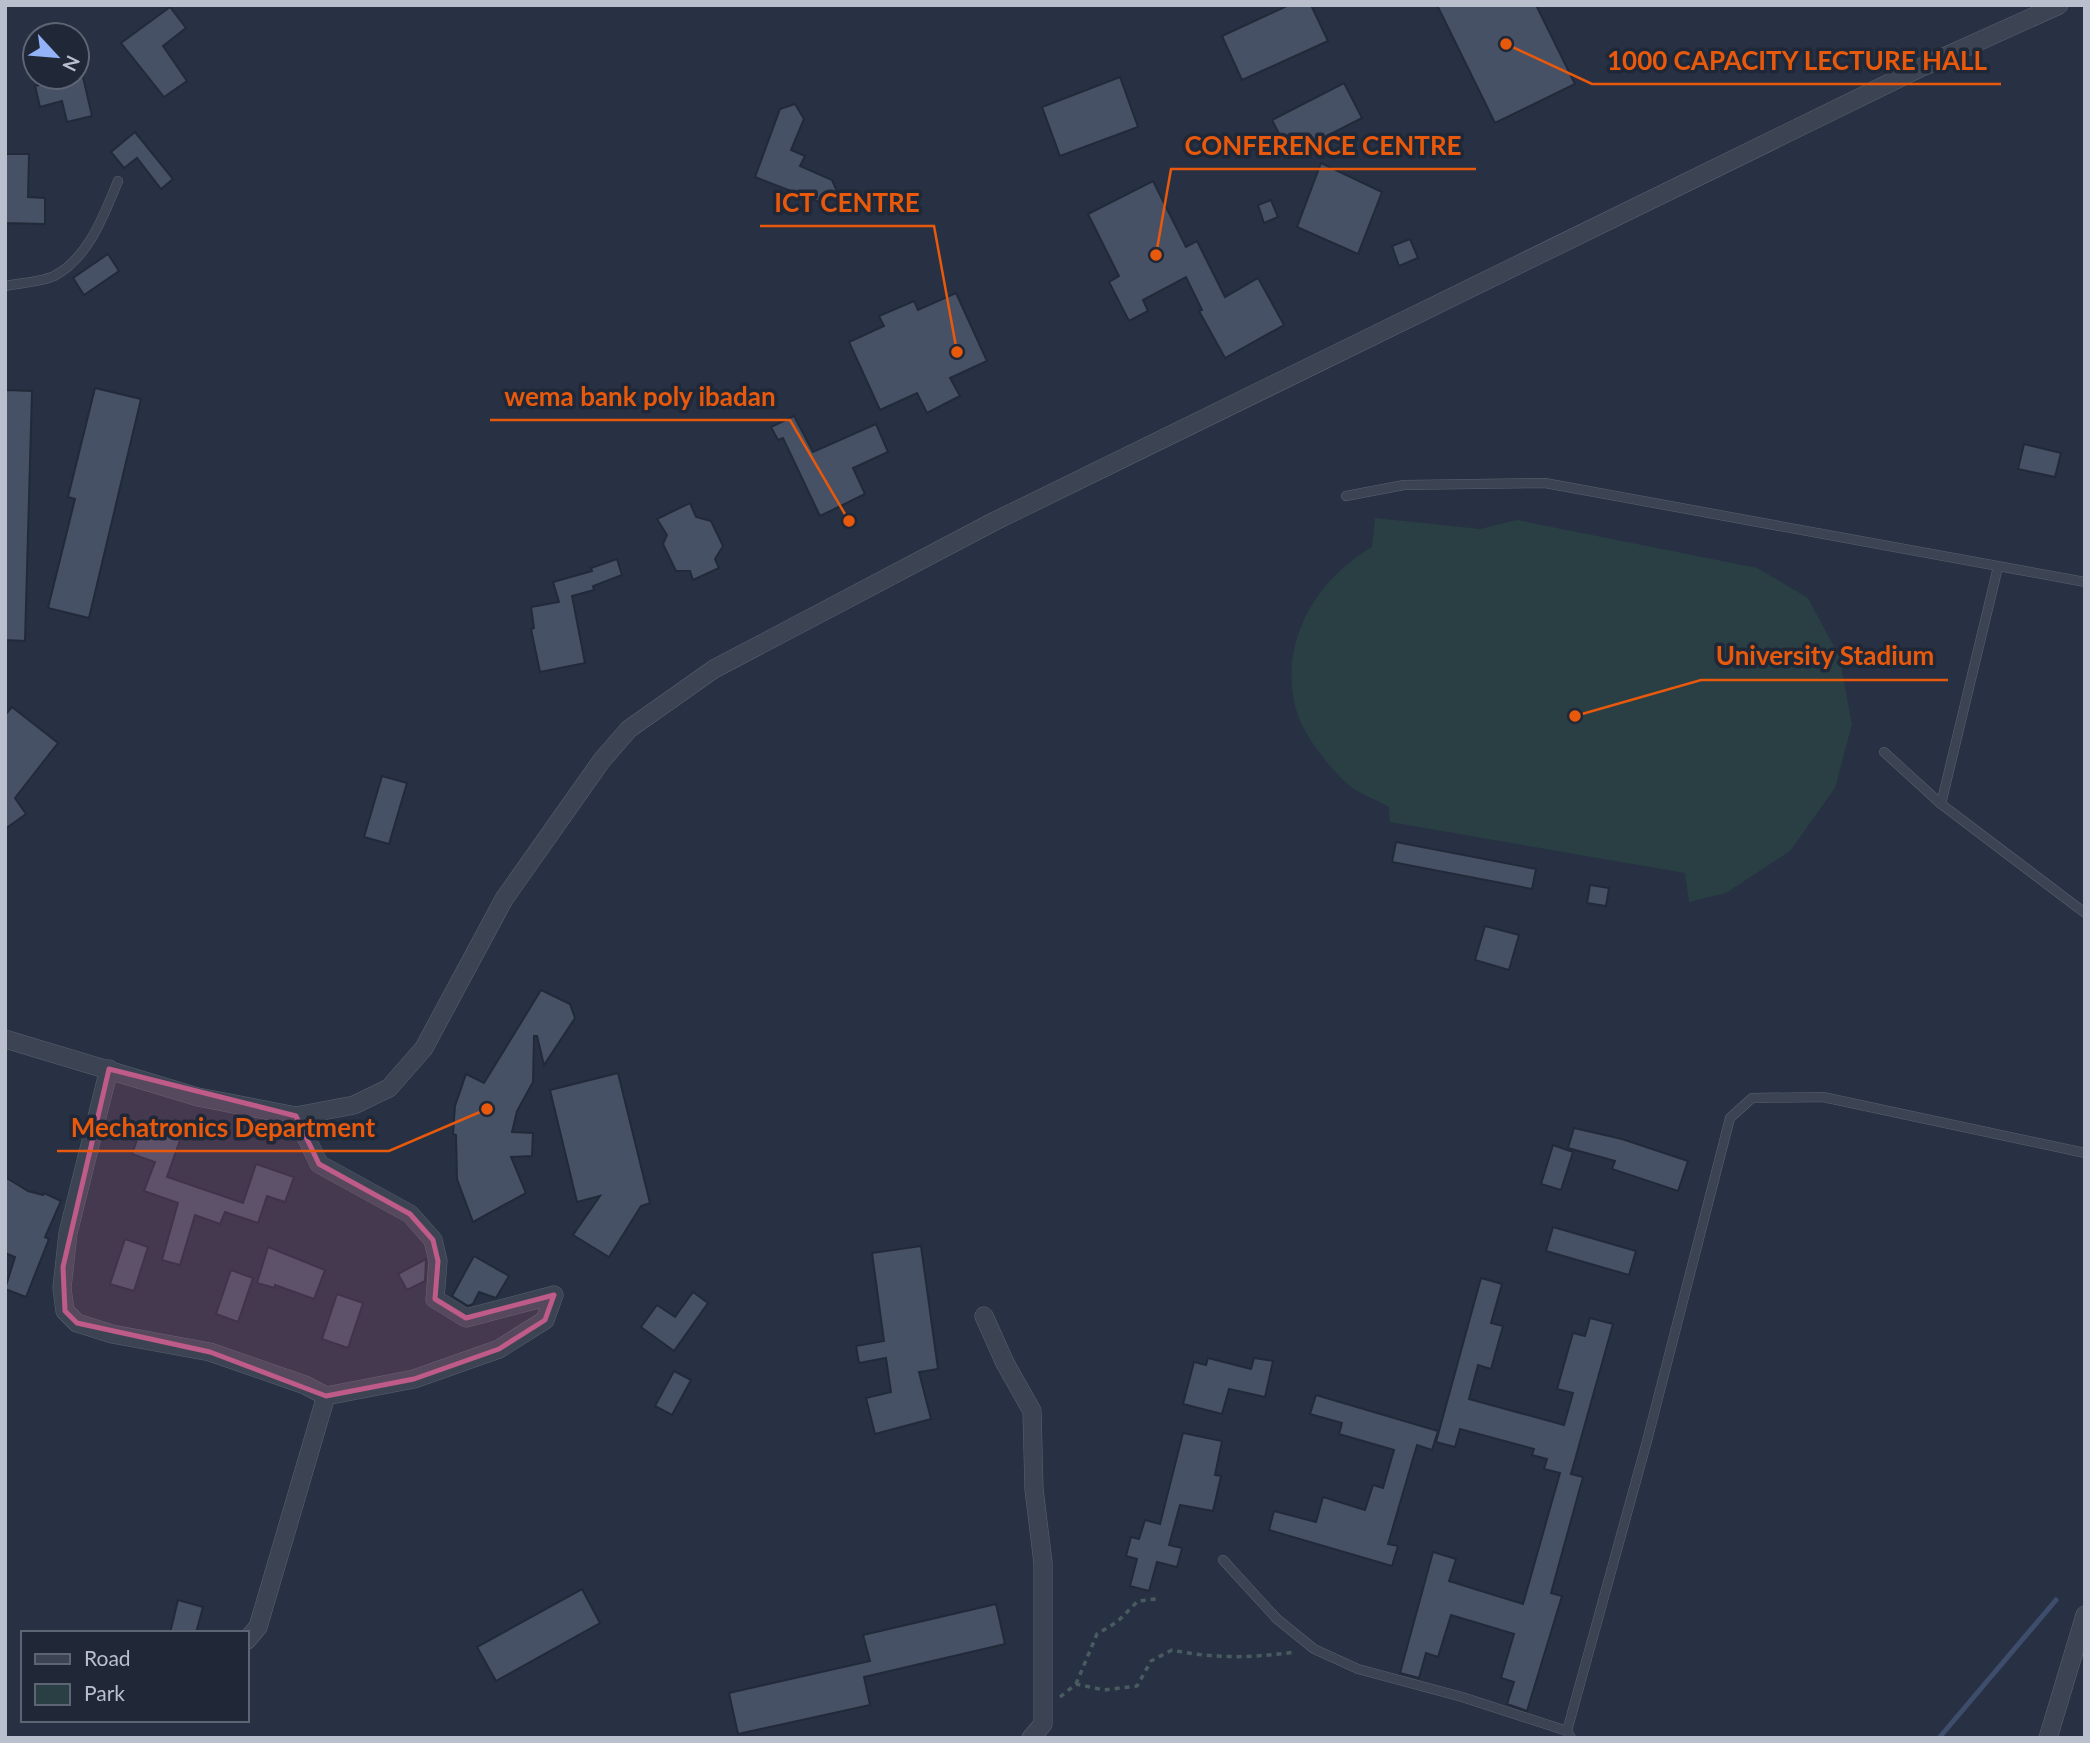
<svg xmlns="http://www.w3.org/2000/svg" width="2090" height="1743" font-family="Lato,sans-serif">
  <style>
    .green { fill: #293f44 }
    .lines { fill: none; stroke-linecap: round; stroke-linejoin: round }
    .stream { stroke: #3e4d6c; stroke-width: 5 }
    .building { fill: #475165; stroke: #222a3a; stroke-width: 2 }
    .lane-casing { stroke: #5a6170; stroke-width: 10 }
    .street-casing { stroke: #5a6170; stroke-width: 19 }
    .path { stroke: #485c60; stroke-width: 3.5; stroke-dasharray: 5 5; stroke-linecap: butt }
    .lane { stroke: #3c4453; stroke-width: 9 }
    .street { stroke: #3c4453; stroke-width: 18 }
    .marked { fill: #be5b88; fill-opacity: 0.2; stroke: #be5b88; stroke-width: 5; stroke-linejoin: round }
    .leader { fill: none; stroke: #e8590c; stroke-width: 2.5 }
    .callout-dot { fill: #e8590c; stroke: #202838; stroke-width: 2.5 }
    .callout-label { font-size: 26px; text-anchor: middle; font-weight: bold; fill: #e8590c; stroke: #202838; stroke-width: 7; stroke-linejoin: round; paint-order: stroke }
  </style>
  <rect width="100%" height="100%" fill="#273143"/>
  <!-- green -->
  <path class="green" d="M1375,518L1480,529L1517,520L1757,568L1808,598L1839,656L1852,724L1835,788L1790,851L1726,893L1689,902L1685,873L1390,822L1389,807C1375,799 1354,792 1343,780C1325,761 1303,735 1296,709C1278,642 1316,580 1372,547Z"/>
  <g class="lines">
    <!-- stream -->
    <polyline class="stream" points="1939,1738 2056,1600"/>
  </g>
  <!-- building -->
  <g class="building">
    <polygon points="1289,5 1311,5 1328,41 1242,80 1222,36"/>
    <polygon points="1437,5 1536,5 1575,84 1495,123"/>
    <polygon points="170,7 186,28 163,46 187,81 164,97 121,43"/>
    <polygon points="56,77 83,77 92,116 67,122 62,101 40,107 35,86 57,81"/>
    <polygon points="1120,77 1138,127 1060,156 1042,107"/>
    <polygon points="1344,83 1362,118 1290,155 1272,120"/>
    <polygon points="795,104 804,119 791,150 805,156 800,166 832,180 839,196 822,203 755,177 780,109"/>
    <polygon points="135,132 173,179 161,189 137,158 124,168 111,152"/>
    <polygon points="5,154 29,154 28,197 45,198 45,224 5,223"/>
    <polygon points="1321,163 1382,192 1358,254 1297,227"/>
    <polygon points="1153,181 1186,247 1197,241 1225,297 1258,278 1284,325 1225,358 1199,311 1202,310 1186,277 1143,300 1148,311 1129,321 1109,282 1119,276 1088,214"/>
    <polygon points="1271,200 1278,217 1264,223 1258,205"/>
    <polygon points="1410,239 1418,258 1399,266 1392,246"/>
    <polygon points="108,254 119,271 84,295 73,278"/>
    <polygon points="956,293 987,361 950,378 960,396 927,413 917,393 880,410 849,342 884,326 879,316 914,301 918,310"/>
    <polygon points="95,388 141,399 89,618 48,608 75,499 68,497"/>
    <polygon points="5,390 32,391 25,641 5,640"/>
    <polygon points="794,416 813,452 876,424 888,452 853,468 865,494 820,516 783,438 778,440 771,427"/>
    <polygon points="2024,444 2061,453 2055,477 2018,469"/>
    <polygon points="690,503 696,517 711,521 723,546 715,559 719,568 693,580 690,571 676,571 663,544 667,535 657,519"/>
    <polygon points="617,559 622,575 593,586 594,590 572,596 585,663 540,672 531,629 534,628 531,607 559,602 553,582 592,571 591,568"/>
    <polygon points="12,707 58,743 15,798 26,814 5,829 5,715"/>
    <polygon points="382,776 407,783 389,844 364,837"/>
    <polygon points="1396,842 1536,869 1532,889 1392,862"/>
    <polygon points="1590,885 1609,888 1606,906 1587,903"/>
    <polygon points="1485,926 1519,935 1509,970 1475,960"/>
    <polygon points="541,990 570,1004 575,1018 544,1065 537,1036 534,1036 533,1082 517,1111 512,1132 533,1133 532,1156 511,1157 526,1193 473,1222 457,1179 456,1135 453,1134 455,1106 466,1074 484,1083"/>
    <polygon points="618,1073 650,1203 641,1206 609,1257 573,1235 600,1196 577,1202 550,1090"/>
    <polygon points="142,1126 180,1140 167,1177 243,1203 256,1164 294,1177 285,1202 267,1196 258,1223 225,1212 220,1224 195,1215 180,1265 162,1260 178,1203 144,1191 155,1162 132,1154"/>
    <polygon points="1574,1128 1622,1139 1688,1161 1678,1191 1612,1169 1615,1161 1568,1148"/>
    <polygon points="1553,1145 1573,1152 1561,1190 1541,1184"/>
    <polygon points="5,1177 28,1191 43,1195 44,1193 61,1201 45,1237 49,1239 26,1297 5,1289 15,1257 5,1253"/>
    <polygon points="1553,1227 1636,1251 1629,1275 1546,1251"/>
    <polygon points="125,1239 148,1247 134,1291 110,1284"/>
    <polygon points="921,1246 938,1369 919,1372 931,1419 875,1434 866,1398 891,1392 886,1358 859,1363 856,1346 884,1341 872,1253"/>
    <polygon points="268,1247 325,1270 314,1299 275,1285 275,1288 257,1283"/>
    <polygon points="474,1256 509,1276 496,1298 479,1292 473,1304 468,1306 452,1296"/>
    <polygon points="426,1259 425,1281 407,1290 398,1274"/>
    <polygon points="231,1270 253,1278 238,1322 216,1314"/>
    <polygon points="1481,1278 1502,1284 1491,1323 1503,1326 1491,1369 1478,1365 1469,1399 1564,1425 1573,1393 1557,1389 1573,1333 1585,1336 1590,1318 1613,1324 1571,1474 1583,1477 1551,1593 1562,1596 1527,1711 1507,1704 1514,1682 1501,1678 1514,1634 1451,1615 1438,1657 1426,1653 1419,1678 1400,1673 1433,1552 1456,1559 1449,1581 1523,1604 1560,1473 1544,1469 1547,1459 1532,1455 1534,1449 1460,1429 1455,1447 1436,1442"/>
    <polygon points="693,1292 708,1303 674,1351 641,1327 657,1305 675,1317"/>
    <polygon points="337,1294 363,1303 348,1348 322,1339"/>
    <polygon points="1208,1358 1251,1369 1254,1358 1273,1361 1265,1397 1229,1389 1222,1414 1183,1404 1194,1362 1206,1365"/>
    <polygon points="674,1371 691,1380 672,1415 655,1406"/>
    <polygon points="1316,1395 1438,1431 1432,1450 1417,1445 1388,1544 1398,1546 1392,1566 1269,1530 1274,1511 1316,1522 1323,1497 1365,1510 1373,1485 1383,1488 1394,1450 1339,1434 1342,1423 1310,1414"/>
    <polygon points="1183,1433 1222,1441 1215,1475 1221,1476 1213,1511 1180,1505 1169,1545 1182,1548 1177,1567 1157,1562 1149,1591 1130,1586 1137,1559 1126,1556 1131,1537 1139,1539 1145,1520 1160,1524"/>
    <polygon points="582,1589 600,1623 496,1681 477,1647"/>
    <polygon points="178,1600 203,1607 196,1633 170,1633"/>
    <polygon points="996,1604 1005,1644 864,1677 870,1705 738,1734 729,1693 870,1661 863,1635"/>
  </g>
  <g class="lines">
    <!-- lane casing -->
    <g class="lane-casing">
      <g id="lane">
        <path d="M5,286C20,283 41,282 54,276C89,258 104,214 118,181"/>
        <polyline points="1346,496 1404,485 1545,483 2085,582"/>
        <polyline points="1884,752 1941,804 2085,913"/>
        <polyline points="1941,804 1998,567"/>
        <polyline points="1223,1560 1277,1619 1314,1649 1358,1669 1462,1697 1567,1731"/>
        <polyline points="1571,1738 1567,1731 1647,1441 1730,1118 1752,1098 1823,1097 2085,1153"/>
      </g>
    </g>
    <!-- street casing -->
    <g class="street-casing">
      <g id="street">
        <polyline points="5,1039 198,1097 296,1116 354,1105 389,1088 424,1048 504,899 602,760 629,729 714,669 993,522 1922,67 2059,5"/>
        <polyline points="109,1069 68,1233 62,1288 65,1311 77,1323 112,1334 210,1352 305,1385 326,1396 414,1379 499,1349 545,1320 554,1295 466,1318 435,1299 438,1261 433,1240 410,1214 319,1164 296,1116"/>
        <polyline points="984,1316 1005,1363 1032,1411 1034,1489 1043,1563 1043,1724 1031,1738"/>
        <polyline points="247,1640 258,1627 326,1396"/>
        <polyline points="2048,1738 2085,1615"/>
      </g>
    </g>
    <!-- path -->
    <g class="path">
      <polyline points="1076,1684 1097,1634 1117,1622 1138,1601 1156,1599"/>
      <path d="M1060,1697L1076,1684L1104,1690L1137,1686L1151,1661L1172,1650C1214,1659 1252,1658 1295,1652"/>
    </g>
    <!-- lane -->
    <use href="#lane" class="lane"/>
    <!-- street -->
    <use href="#street" class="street"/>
  </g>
  <!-- marked area -->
  <path class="marked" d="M109,1069L296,1116L319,1164L410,1214L433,1240L438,1261L435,1299L466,1318L554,1295L545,1320L499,1349L414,1379L326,1396L210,1352L77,1323L65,1311L63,1267Z"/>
  <!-- callouts -->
  <path class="leader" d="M1506 44L1592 84H2001M1156 255L1171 169H1476M957 352L934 226H760M849 521L790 420H490M1575 716L1701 680H1948M487 1109L389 1151H57"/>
  <g class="callout-dot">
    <circle cx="1506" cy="44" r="7"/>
    <circle cx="1156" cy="255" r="7"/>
    <circle cx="957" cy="352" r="7"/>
    <circle cx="849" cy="521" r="7"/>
    <circle cx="1575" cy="716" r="7"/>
    <circle cx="487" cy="1109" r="7"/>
  </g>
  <g class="callout-label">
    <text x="1797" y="70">1000 CAPACITY LECTURE HALL</text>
    <text x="1323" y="155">CONFERENCE CENTRE</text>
    <text x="847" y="212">ICT CENTRE</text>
    <text x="640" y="406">wema bank poly ibadan</text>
    <text x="1825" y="665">University Stadium</text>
    <text x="223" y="1137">Mechatronics Department</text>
  </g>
  <!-- border -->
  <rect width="2090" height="1743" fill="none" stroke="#b9bfcc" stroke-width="14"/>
  <!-- legend -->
  <rect x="21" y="1631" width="228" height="91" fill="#202838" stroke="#5d6473" stroke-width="2"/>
  <rect x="35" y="1654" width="35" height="10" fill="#3c4453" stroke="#5d6473" stroke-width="2"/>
  <text x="84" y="1666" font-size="21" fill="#b9bfcc">Road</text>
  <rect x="35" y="1684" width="35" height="21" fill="#293f44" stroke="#5d6473" stroke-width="2"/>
  <text x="84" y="1701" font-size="21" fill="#b9bfcc">Park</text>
  <!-- north arrow -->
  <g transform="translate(56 56) rotate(116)"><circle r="33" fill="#202838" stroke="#5d6473" stroke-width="2"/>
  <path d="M0-5L12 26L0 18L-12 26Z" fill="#93b2f8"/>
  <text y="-10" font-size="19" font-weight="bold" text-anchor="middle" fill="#b9bfcc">N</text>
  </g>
</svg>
